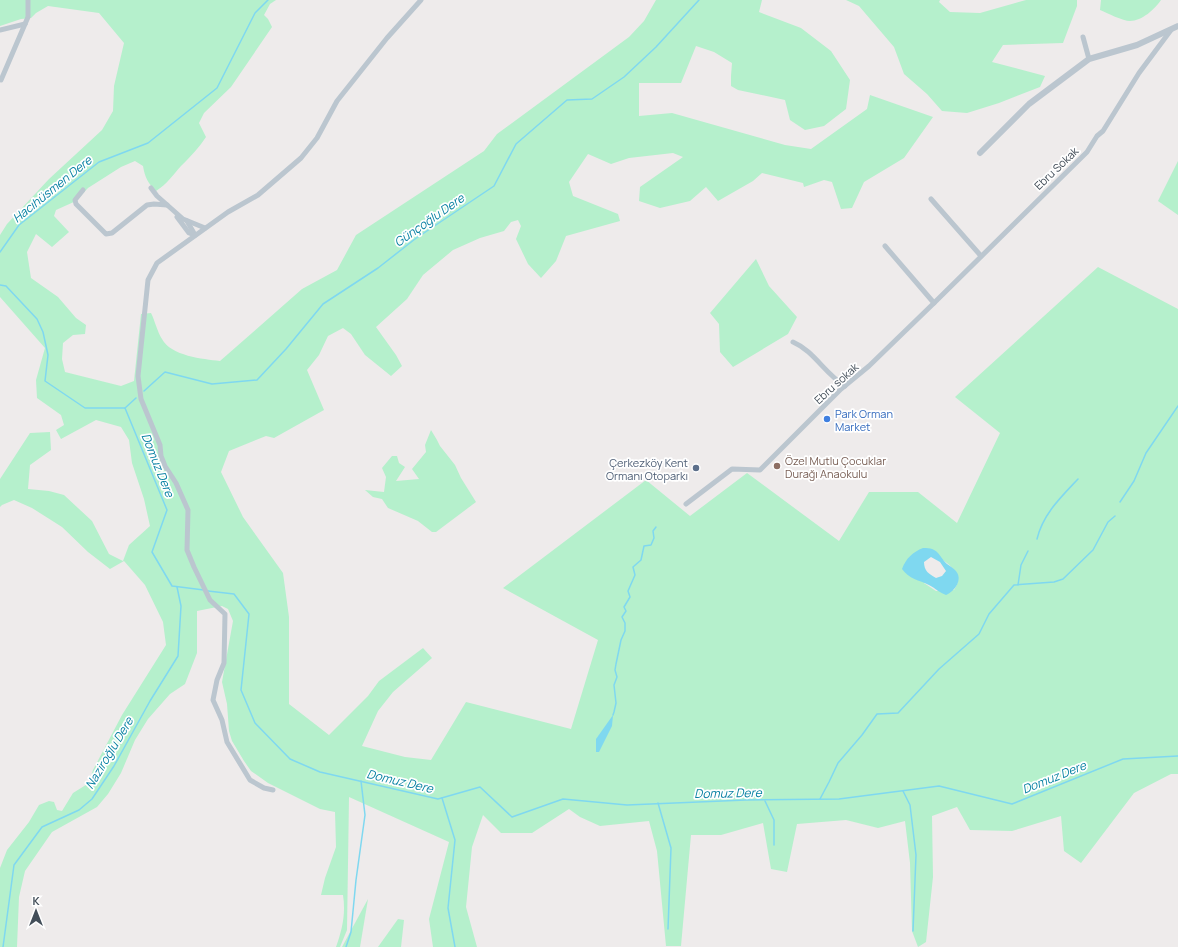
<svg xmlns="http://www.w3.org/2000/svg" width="1178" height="947" font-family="Manrope,sans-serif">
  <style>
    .green { fill: #b5f0cc; fill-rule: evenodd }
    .water { fill: #7fd8f0; fill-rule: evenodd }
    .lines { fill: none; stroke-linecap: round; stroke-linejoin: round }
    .stream { stroke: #7fd8f0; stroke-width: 1.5 }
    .minor { stroke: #bbc6cf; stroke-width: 5 }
    .tertiary { stroke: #bbc6cf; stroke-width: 6 }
    .shop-dot { fill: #3f7fe0; stroke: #fff; stroke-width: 1.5 }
    .education-dot { fill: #8d6e63; stroke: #fff; stroke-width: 1.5 }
    .service-dot { fill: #5c6f8a; stroke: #fff; stroke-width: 1.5 }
    .labels { text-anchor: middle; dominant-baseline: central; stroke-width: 3.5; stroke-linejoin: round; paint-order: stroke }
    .street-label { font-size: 11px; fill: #434e59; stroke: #fff }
    .shop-label { font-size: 11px; fill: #366cbe; stroke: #fff; text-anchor: start }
    .education-label { font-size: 11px; fill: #785e54; stroke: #fff; text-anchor: start }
    .service-label { font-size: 11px; fill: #4e5e75; stroke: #fff; text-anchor: end }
    .water-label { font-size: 12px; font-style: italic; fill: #0680a2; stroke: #fff }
  </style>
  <rect width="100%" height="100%" fill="#eeebeb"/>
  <!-- green -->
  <g class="green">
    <path d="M0,0H276L270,4L264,15L268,19L272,27L231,87L204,113L199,123L206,137C198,149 191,156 181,166C173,175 167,184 156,191C148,183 145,178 143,166L135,161L121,167L88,188L76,201L56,210L54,216L69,232L52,247L36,234L27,252L31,278L58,297L76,318L86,325L85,334L73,335L63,343L62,359L65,372L121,386L134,381L141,314L151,313C155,321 157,331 162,339C171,356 203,359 220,361L302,289L337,270L356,235L484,151L497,134L629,37L644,21L656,0H762L759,12L801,28L831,51L850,80L846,109L824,126L805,130L790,120L785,100L738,90L731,86V76L732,63L714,52L696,46L681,83H639V116L672,113L785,145L811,149L867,109L870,95L933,117L904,158L864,182L852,208L841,209L832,182L824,180L804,187L803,183L762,173L753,181L718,201L706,187L690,201L660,208L639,201L640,187L683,157L673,153L629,158L611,164L588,154L569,182L573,196L618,214L620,221L566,236L556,261L541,278L528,264L516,239L521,226L518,220L511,222L504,231L480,238L453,250L423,275L407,299L376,327L396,355L402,366L391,376L365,355L351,334L343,328L328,336L319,355L307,370L324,410L274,438L266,436L229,451L221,472L243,517L283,573L289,617V704L329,735L368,696L379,681L423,648L432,658L393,692L378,711L362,746L405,757L431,760L466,702L571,729L598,640L503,588L646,480L690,516L747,473L839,541L869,492H918L957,523L1000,433L955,397L1098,267L1178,309V774H1171L1134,793L1081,863L1064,851L1061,816L1012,831L970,830L957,807L932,816L933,877L926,942L918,947L912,931L910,863L905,821L878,828L846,820L797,824L787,872L771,869L763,823L721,835H691L681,946H666L657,851L649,821L600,826L580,817L569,809L532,833H501L483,815L472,847L466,907L477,947H433L429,919L449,842L349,797L347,930L340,947H336C342,930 346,914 343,895H321L325,878L336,847L335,812L320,809L268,783L251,771L244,761L232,741L229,731L227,704L222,682L233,621L228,609L222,606L197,611V653L185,684L170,694L148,719L135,740L121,773L108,794L97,807L52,832L25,871L19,897L17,947H0V868L7,850L29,822L39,805L49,801L54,802L57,810L62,811L73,793L89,783L93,770L122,715L166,645L163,622L145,585L124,561L110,569L88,552L62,527L32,508L14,500L2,505L0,507V479L30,433L50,432L51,450L30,465L28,489L49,491L64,495L92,521L109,554L123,561L129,545L150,526L144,499L132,463L129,440L121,427L96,420L61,439L56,430L64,425L61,415L37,398L36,380L45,348L0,297V235L7,224L49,179L102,130L113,111L114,86L124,43L99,13L48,6L36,13L31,18L21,19L0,26ZM923,548C933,554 957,566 958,578C959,582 956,586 954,590L936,591L924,583Z"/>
    <polygon points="846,0 940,0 939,2 950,12 980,13 1026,0 1077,0 1077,6 1063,43 1003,45 992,62 1045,76 1040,87 999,103 967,113 942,111 927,94 904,74 894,47 859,6"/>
    <path d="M1101,0H1161C1155,9 1142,21 1130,21C1123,21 1107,13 1100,10Z"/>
    <polygon points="1178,161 1178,215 1158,201"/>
    <polygon points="756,259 769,286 797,317 788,334 733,367 720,352 719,324 710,313"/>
    <polygon points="431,430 437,440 440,446 455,465 461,478 476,502 436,532 432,532 418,521 388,508 382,499 373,497 365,490 384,492 386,477 382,468 392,456 397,456 399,463 405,467 396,481 419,479 412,469 426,452 425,445"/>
    <polygon points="368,899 360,947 342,947"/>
    <polygon points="398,919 404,920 401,947 378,947"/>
  </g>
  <!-- water -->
  <g class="water">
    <path d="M923,548C939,548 937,554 947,564C950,566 953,568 955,570C964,579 955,591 946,595C940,593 935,588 929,585C919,580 909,579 902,569C906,558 913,552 923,548ZM931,557L940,562L946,571L942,576L936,578C929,574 924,571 924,562Z"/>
    <polygon points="613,715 612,726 599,752 596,752 596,739"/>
  </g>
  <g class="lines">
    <!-- stream -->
    <g class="stream">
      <polyline points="0,252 19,225 99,162 148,143 217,88 255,13 268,0"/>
      <polyline points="0,285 6,286 37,319 43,332 48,355 45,381 85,408 125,408 167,510 152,552 172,586 204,590"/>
      <polyline points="144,391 165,372 212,384 257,380 286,349 323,304 378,268 415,239 494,186 516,144 567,100 592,99 624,77 656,47 699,0"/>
      <polyline points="125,408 136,398"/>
      <polyline points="1120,502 1134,481 1146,453 1178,406"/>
      <path d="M1037,539C1043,514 1061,497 1078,479"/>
      <polyline points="1018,585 1021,565 1028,551"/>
      <polyline points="208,591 234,594 249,614 241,690 255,723 290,759 320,772 438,799 480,787 512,817 563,799 627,805 746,800 839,799 939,786 1012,804 1123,759 1178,756"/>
      <polyline points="613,715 614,712 616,703 614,685 617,677 615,670 616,664 621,640 625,631 625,623 622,617 626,611 624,607 630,597 628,591 635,575 633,567 641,560 644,546 651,545 654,538 653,531 656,527"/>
      <polyline points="903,791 910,805 916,855 913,931"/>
      <polyline points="442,798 455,840 448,908 455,947"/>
      <polyline points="820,799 829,782 838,763 862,735 877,714 898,713 939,669 979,634 989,614 1014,585 1054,582 1063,579 1093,550 1108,522 1115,516"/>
      <polyline points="765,801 774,820 774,845"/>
      <polyline points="658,803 671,848 668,929"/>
      <polyline points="3,947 14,865 42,827 79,810 92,799 114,766 150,701 178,656 181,606 177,587"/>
      <polyline points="346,947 351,932 356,880 365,815 361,781"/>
    </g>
    <!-- minor -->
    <g class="minor">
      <polyline points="0,30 25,24"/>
      <polyline points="1083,37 1089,59"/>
      <polyline points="1,80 28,17 28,0"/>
      <polyline points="151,188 157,196 183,219 205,228"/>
      <polyline points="83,190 75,200 76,204 106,234 112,233 147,205 154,204 167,205"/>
      <polyline points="931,199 981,256"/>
      <polyline points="177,217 189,233 195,235"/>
      <polyline points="187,221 195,235"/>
      <polyline points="934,303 1087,152 1097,136 1103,131 1139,73 1171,30"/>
      <path d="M793,342C814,351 825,374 845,386"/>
      <polyline points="686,504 732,469 760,470 841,389 869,366 934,303 885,246"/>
      <polyline points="273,790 264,788 250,780 227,742 222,720 213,700 217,680 224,663 225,614 210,600 194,567 187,550 188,510 176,483 165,466 161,456 160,445 141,399 138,376 148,280 157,263 228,212 258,195 301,158 317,138 337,101 387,38 421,0"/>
    </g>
    <!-- tertiary -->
    <polyline class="tertiary" points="980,153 1029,104 1089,59 1137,45 1178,26"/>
  </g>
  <!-- markers -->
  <circle class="shop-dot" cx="827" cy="419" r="4"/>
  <circle class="education-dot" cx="777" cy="466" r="4"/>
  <circle class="service-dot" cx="696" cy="468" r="4"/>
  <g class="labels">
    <!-- street labels -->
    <g class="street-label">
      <text transform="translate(1056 168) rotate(-44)">Ebru Sokak</text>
      <text transform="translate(836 383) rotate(-42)">Ebru sokak</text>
    </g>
    <!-- shop labels -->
    <g class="shop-label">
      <text x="835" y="413">Park Orman<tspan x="835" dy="13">Market</tspan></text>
    </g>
    <!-- education labels -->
    <g class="education-label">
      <text x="785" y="460">Özel Mutlu Çocuklar<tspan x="785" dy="13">Durağı Anaokulu</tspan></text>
    </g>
    <!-- service labels -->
    <g class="service-label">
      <text x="688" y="462">Çerkezköy Kent<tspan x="688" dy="13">Ormanı Otoparkı</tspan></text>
    </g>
    <!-- water labels -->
    <g class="water-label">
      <text transform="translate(52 189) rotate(-39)">Hacıhüsmen Dere</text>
      <text transform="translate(429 220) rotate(-35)">Günçoğlu Dere</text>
      <text transform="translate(158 465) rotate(68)">Domuz Dere</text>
      <text transform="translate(109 753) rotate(-59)">Naziroğlu Dere</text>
      <text transform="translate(1054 777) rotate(-22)">Domuz Dere</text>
      <text transform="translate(400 781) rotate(13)">Domuz Dere</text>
      <text transform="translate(728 793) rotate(-1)">Domuz Dere</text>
    </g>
  </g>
  <!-- north arrow -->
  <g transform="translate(36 911)" stroke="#ffffff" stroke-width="3" paint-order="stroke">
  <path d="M0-3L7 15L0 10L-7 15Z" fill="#434e59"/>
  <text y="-6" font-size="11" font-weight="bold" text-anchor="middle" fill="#434e59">K</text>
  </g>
</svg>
